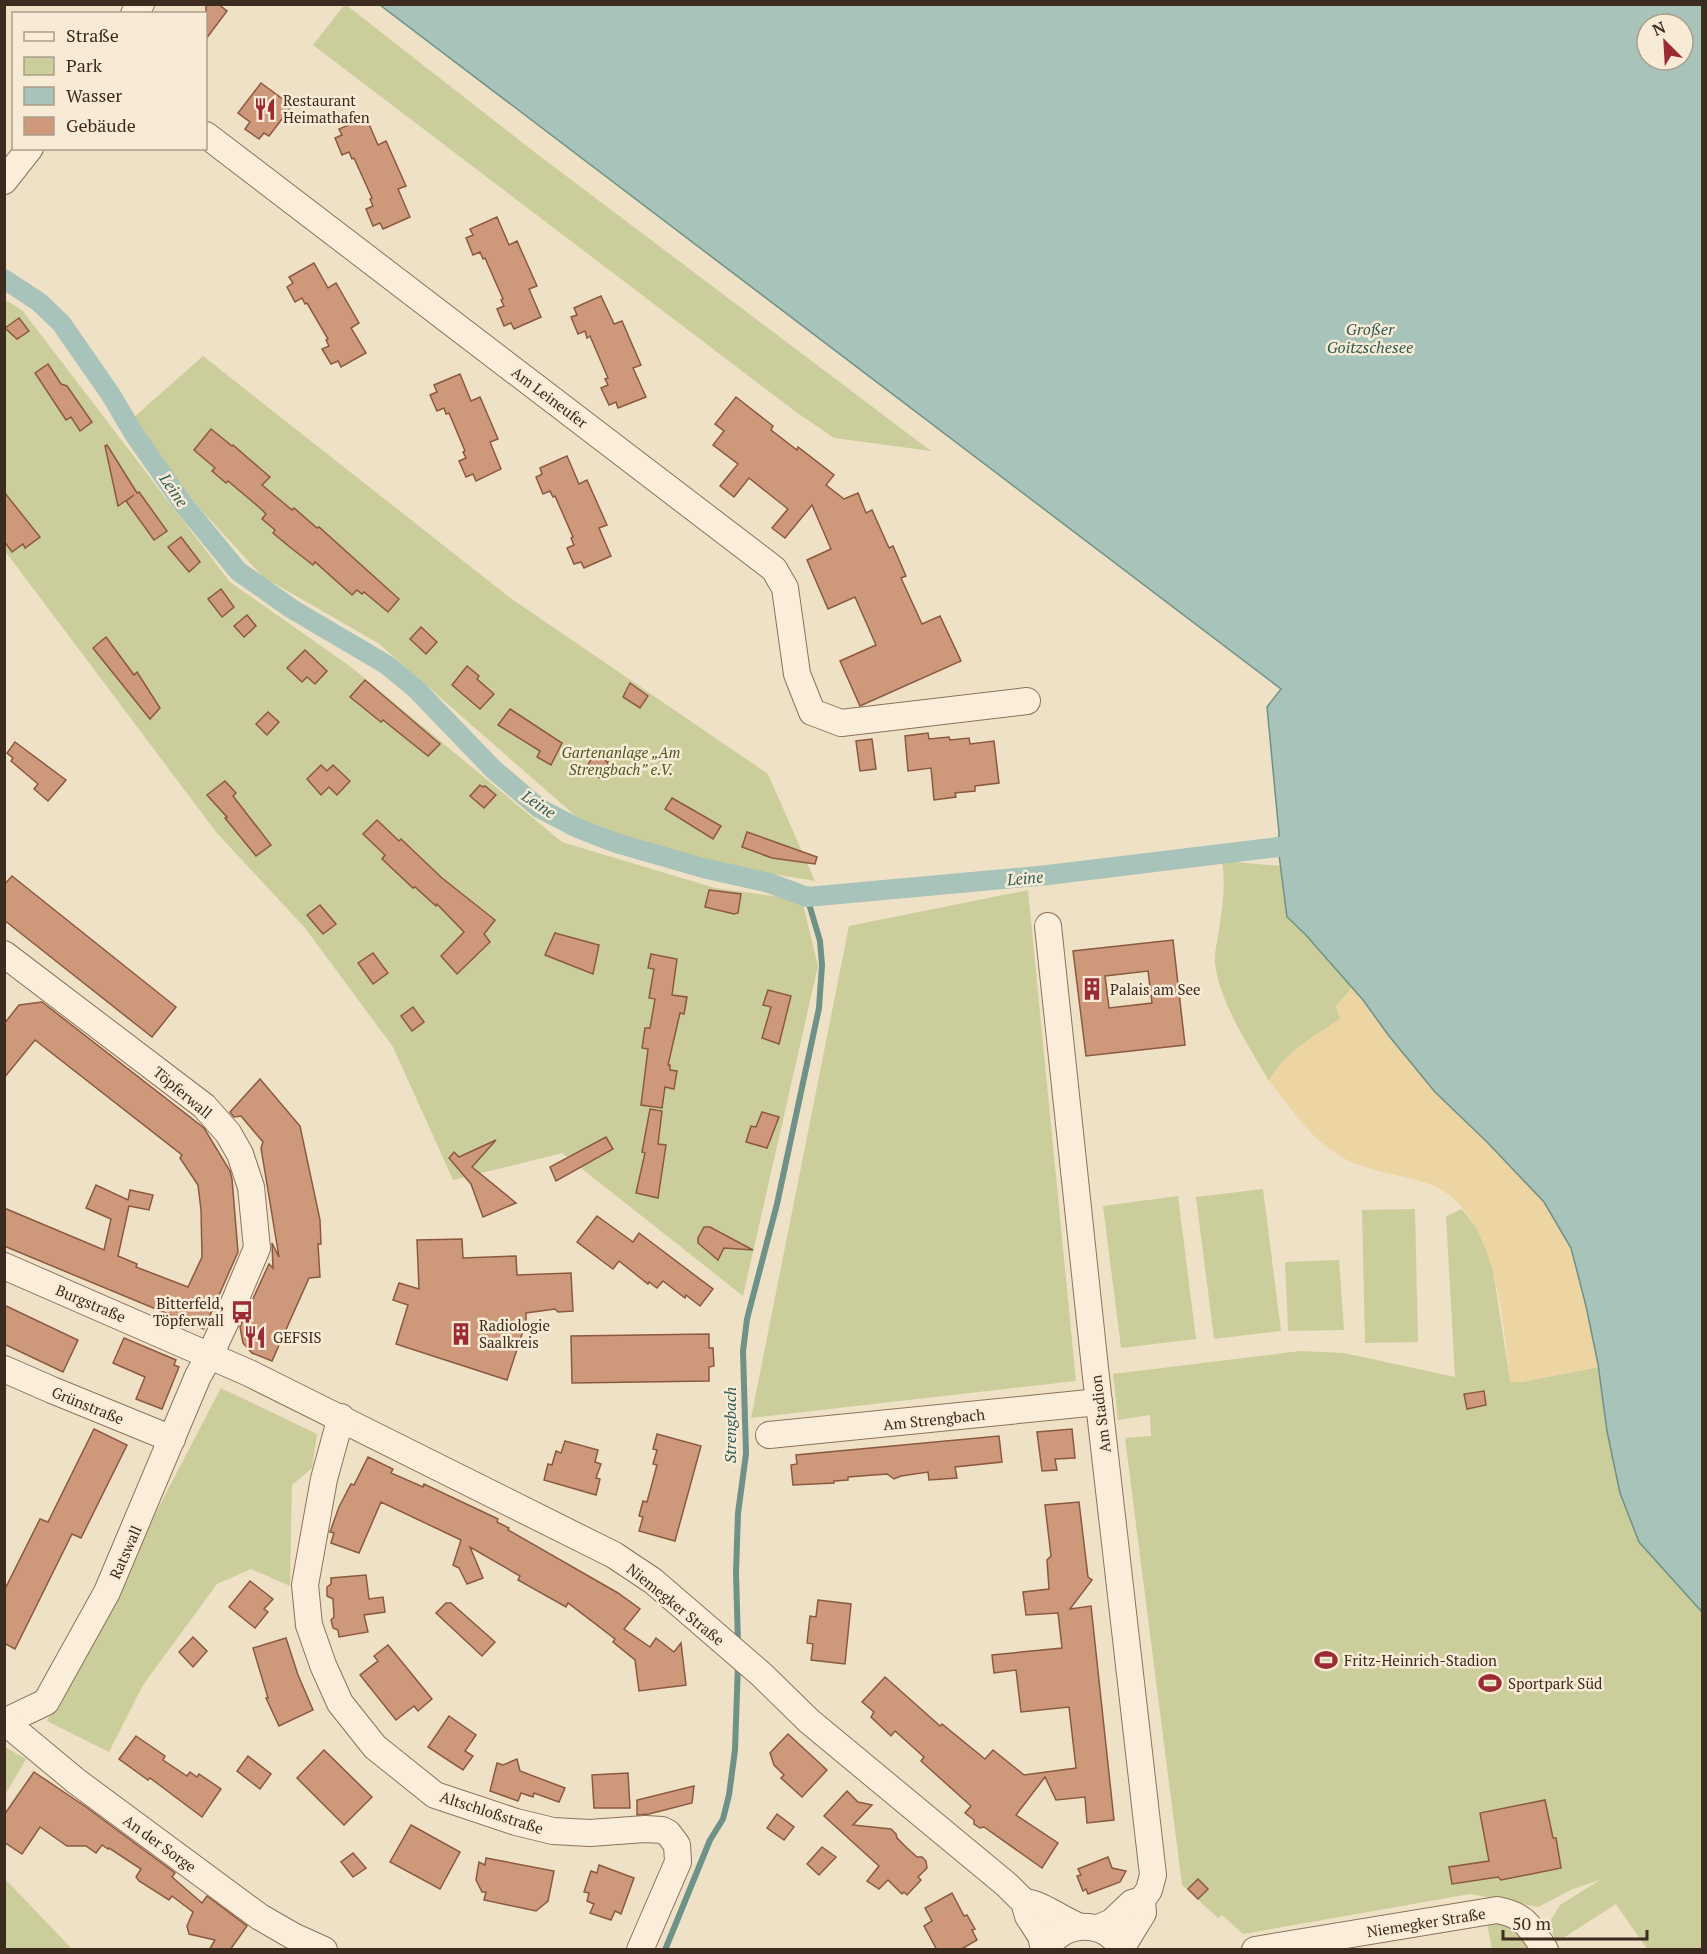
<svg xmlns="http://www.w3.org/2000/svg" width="1707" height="1954" font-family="'PT Serif',serif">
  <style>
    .green { fill: #cbce9a }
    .sand { fill: #ecd4a3 }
    .water { fill: #a8c3b9; stroke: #6e9287; stroke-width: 1.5; fill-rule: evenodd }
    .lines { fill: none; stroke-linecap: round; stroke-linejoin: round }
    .stream { stroke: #6e9287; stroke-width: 6 }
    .canal { stroke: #a8c3b9; stroke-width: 20 }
    .building { fill: #ce997b; stroke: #8b5940; stroke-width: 1.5; fill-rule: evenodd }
    .minor-casing { stroke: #8c725b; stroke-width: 28 }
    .minor { stroke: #faeeda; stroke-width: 26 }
    .labels { text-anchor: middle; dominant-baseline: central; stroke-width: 5; stroke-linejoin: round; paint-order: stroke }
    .poi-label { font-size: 15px; fill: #3c2b1f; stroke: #f7ebd6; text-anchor: start }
    .street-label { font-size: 15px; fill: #3c2b1f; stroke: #f7ebd6 }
    .park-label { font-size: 15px; font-style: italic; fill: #4f5825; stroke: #f7ebd6 }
    .water-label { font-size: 16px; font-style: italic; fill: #2e5c56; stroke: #f7ebd6 }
  </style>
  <rect width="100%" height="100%" fill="#efe1c6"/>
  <!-- green -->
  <g class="green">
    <polygon points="345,4 537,154 931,451 834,438 796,412 313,45"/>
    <polygon points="4,299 22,310 230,582 351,667 562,842 715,888 802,900 818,966 743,1296 562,1153 453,1180 393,1047 305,928 216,832 5,551"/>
    <polygon points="203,356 509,597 768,774 815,881 725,866 588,827 378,643 263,577 193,501 133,418"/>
    <path d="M1222,861L1281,866L1287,917L1305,934L1352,988L1336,1006L1340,1019C1314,1036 1284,1053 1269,1081C1250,1048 1219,1002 1215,963C1214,954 1217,944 1218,935C1222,910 1226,887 1222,861Z"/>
    <polygon points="1028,890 1076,1381 751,1418 849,926"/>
    <polygon points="1263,1189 1281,1331 1214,1339 1196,1197"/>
    <polygon points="1178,1196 1196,1339 1121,1348 1103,1206"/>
    <polygon points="1415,1209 1418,1342 1365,1343 1362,1210"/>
    <polygon points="1462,1209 1476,1227 1492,1263 1510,1381 1522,1382 1598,1367 1607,1431 1620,1493 1639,1542 1702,1612 1702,1949 1647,1949 1616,1904 1557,1942 1548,1925 1560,1905 1600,1880 1573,1889 1538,1907 1470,1894 1243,1934 1222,1915 1218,1918 1182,1885 1125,1438 1151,1436 1150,1415 1118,1420 1113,1374 1300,1351 1344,1353 1455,1377 1446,1216"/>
    <polygon points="1339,1260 1344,1330 1288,1331 1285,1262"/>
    <polygon points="221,1388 317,1434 312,1468 292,1485 290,1586 251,1569 217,1584 143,1685 109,1752 47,1721"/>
    <polygon points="5,1747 26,1759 5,1795"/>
    <polygon points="5,1879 72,1949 5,1949"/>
    <polygon points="1506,1923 1523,1934 1535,1949 1492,1949 1487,1924"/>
  </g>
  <!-- sand -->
  <path class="sand" d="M1352,988L1435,1092L1488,1143L1544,1202L1571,1248L1586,1306L1598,1367L1522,1382H1510C1503,1322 1497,1208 1429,1184C1398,1173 1362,1172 1334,1152C1308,1135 1289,1105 1269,1081C1284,1053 1314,1036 1340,1019L1336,1006Z"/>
  <!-- water -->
  <path class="water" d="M380,5H1702V1612L1639,1542L1620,1493L1607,1431L1598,1364L1586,1306L1571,1248L1544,1202L1488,1143L1435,1092L1389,1036L1363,1000L1305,934L1287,917L1278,847L1279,833L1267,707L1281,689ZM1647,24H1683V60H1647Z"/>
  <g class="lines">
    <!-- stream -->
    <g class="stream">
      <polyline points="738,1644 736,1573 738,1513 746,1454 743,1351 747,1319 777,1204 819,1008 822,965 820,941 807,897"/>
      <polyline points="665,1950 710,1840 723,1819 729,1795 735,1750 738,1663"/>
    </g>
    <!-- canal -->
    <polyline class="canal" points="4,279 39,302 61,323 111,395 134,434 183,504 238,571 292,609 387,665 416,689 493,769 539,808 575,827 616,843 703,868 769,883 807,897 1048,875 1278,847"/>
  </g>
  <!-- building -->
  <g class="building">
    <polygon points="206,4 218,4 227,11 206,39"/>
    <polygon points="261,83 292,106 269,136 264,133 259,139 245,129 250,122 238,113"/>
    <polygon points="366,117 378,145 386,141 406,186 398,189 410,217 383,229 380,223 373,226 366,209 373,206 370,199 372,198 354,158 352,159 349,152 342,155 335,138 342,135 339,129"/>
    <polygon points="497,217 509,245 517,241 537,286 529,289 541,317 514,329 511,323 504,326 497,309 504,306 501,300 503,299 485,258 483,259 480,252 473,255 466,238 473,235 470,229"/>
    <polygon points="314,263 328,288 336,283 359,323 351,328 366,353 341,367 338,361 331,364 322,349 329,346 326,340 328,339 307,303 305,304 302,298 295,302 287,287 293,283 289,277"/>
    <polygon points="601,296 614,324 622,321 641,365 633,368 646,397 618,408 616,402 609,405 601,388 608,385 605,379 608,378 590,336 587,338 585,331 578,334 571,317 577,315 574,308"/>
    <polygon points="19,318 29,331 17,339 5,328"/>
    <polygon points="48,364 61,384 67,386 92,422 80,431 71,417 66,420 35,373"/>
    <polygon points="460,374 471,401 480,397 498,439 490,442 501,469 476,481 473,474 466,477 459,461 466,458 463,452 465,451 449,413 446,414 444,408 437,411 430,395 437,392 434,385"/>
    <polygon points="736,397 773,426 771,430 797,450 798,447 834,475 826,485 844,499 858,493 866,513 872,510 889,548 893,546 906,576 901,578 922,624 940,616 961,661 860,706 840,661 876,645 855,597 828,609 807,560 831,549 812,505 785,538 772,528 788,509 749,478 734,497 720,486 738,464 713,445 724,431 715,424"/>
    <polygon points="211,429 232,446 233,445 270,477 262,485 292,510 294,508 317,528 319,527 399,599 388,612 364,592 362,594 357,590 352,595 315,562 313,565 291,548 273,533 275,530 262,519 266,514 260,508 228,481 226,483 212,471 215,468 194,450"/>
    <polygon points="107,445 137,493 139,492 167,531 154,540 126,501 134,495 118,506 105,446"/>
    <polygon points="567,456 579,484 587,480 607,525 599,528 611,556 584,568 581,562 574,564 567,548 574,545 571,538 573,537 555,496 553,497 550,491 543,494 536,477 542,474 540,468"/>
    <polygon points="4,492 40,537 25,548 23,544 12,552 4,541"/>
    <polygon points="181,537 200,562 189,572 168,547"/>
    <polygon points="221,589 234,607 222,617 208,599"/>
    <polygon points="247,615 256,626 244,637 234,626"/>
    <polygon points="421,627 437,642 426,654 410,639"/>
    <polygon points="106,637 134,675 137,672 160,708 150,719 93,648"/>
    <polygon points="305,650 327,671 315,684 307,677 302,682 287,668"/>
    <polygon points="467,666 479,676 477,679 494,694 480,709 452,685"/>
    <polygon points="365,680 440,744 428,756 383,720 381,722 350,697"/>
    <polygon points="630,683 648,696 640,708 623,697"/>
    <polygon points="510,709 562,743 551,765 537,757 540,751 498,725"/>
    <polygon points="268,712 279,722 267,735 256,724"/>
    <polygon points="928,733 929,739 949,737 950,740 969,738 970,744 994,741 999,783 975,786 975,791 955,793 956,797 934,800 931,768 908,771 905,736"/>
    <polygon points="872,739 876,769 860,771 856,741"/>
    <polygon points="15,742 66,780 48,801 34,789 38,784 11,761 13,758 7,753"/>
    <polygon points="594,754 608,762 600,778 585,770"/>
    <polygon points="321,765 327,771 333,765 350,781 337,795 329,787 321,795 307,779"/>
    <polygon points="225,781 236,793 233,796 271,845 256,856 225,818 227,817 207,795"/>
    <polygon points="480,785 483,787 485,786 496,795 484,808 470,796"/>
    <polygon points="672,798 721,826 713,839 665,809"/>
    <polygon points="377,820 399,841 401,839 442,878 495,920 484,934 490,942 457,974 441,956 464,932 437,904 436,906 415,887 413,888 382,859 385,855 363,834"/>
    <polygon points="747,832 817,857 815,864 772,858 742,847"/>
    <polygon points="12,876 176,1007 152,1037 4,920 4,885"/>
    <polygon points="709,890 741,894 738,913 734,914 705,907"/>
    <polygon points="320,905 336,924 323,934 307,915"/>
    <polygon points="555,933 599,945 593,974 545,955"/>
    <path d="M1173,940L1185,1045L1086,1056L1073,951ZM1148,971L1152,1003L1109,1008L1105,976Z"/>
    <polygon points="373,953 388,973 373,984 358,963"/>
    <polygon points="651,954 677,959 672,995 687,997 684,1014 680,1013 668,1065 670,1065 670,1070 677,1071 674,1089 665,1087 662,1108 641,1105 648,1049 642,1048 645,1028 650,1028 655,999 649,998 654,969 648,968"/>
    <polygon points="768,990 791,996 779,1044 762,1038 771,1007 763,1005"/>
    <polygon points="42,1002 204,1128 230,1171 232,1179 238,1252 204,1329 4,1246 4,1208 104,1250 111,1219 86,1208 96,1185 128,1200 130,1190 153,1195 149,1210 129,1206 118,1256 137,1264 136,1267 188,1287 202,1257 201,1210 198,1185 180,1158 182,1155 35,1040 4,1078 4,1024 19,1005"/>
    <polygon points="413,1007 424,1022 412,1031 401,1016"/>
    <polygon points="260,1079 300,1126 320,1220 321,1244 318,1244 320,1277 309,1278 272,1361 252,1353 243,1343 240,1327 269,1264 273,1268 272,1243 279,1257 261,1148 263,1142 241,1116 234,1117 230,1112"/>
    <polygon points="650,1109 662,1111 658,1144 666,1145 658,1198 636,1193 645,1153 642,1152"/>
    <polygon points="762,1112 779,1117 767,1148 746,1142 751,1126 756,1127"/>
    <polygon points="606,1137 613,1149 556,1181 550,1167"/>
    <polygon points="496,1140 472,1167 516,1203 483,1217 471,1184 449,1158 454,1152 459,1157"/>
    <polygon points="597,1216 633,1242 639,1233 713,1289 700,1306 686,1295 685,1298 663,1281 657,1288 649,1282 648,1284 619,1261 613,1269 577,1242"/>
    <polygon points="704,1227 710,1227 753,1250 724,1248 718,1260 698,1243 698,1238"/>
    <polygon points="462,1239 463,1258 516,1256 517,1275 571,1273 573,1311 558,1312 555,1309 526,1313 526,1322 507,1380 396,1344 408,1305 393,1300 399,1283 419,1289 417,1240"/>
    <polygon points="4,1305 78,1340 63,1372 4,1344"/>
    <polygon points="709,1334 709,1348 713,1348 714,1366 709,1367 709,1381 572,1383 571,1336"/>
    <polygon points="124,1338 176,1360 174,1365 179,1367 162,1409 136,1399 145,1377 113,1363"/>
    <polygon points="1484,1391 1486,1405 1467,1409 1464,1394"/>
    <polygon points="94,1429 127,1445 81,1538 72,1534 15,1649 4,1643 4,1591 40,1519 48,1522"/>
    <polygon points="1072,1429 1075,1458 1055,1459 1057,1470 1042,1471 1037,1432"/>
    <polygon points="657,1434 701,1446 675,1541 639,1531 643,1517 639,1516 643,1501 647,1502 657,1465 653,1464 657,1450 653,1449"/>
    <polygon points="999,1436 1002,1462 955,1467 957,1478 929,1480 928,1472 901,1476 894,1479 887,1474 848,1477 848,1480 834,1481 834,1483 793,1485 791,1465 797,1464 796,1455"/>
    <polygon points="565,1441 598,1450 595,1462 601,1464 596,1478 600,1479 596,1495 544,1480 548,1464 552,1465 556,1451 561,1453"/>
    <polygon points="368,1457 393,1469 391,1473 423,1487 424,1484 498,1519 497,1522 509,1528 508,1530 618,1593 640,1609 624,1629 650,1647 656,1638 674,1652 681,1643 686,1685 639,1691 635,1660 613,1642 615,1639 568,1603 566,1607 518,1580 520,1576 470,1547 483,1578 467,1584 459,1568 453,1565 461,1540 381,1502 359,1553 331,1543 334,1533 330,1532 339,1507 351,1484 354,1485"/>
    <polygon points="1079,1502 1088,1577 1092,1580 1070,1609 1091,1606 1114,1820 1087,1823 1085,1797 1056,1800 1045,1777 1016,1815 1058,1843 1042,1868 984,1827 980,1828 974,1824 974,1820 965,1813 971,1806 921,1761 924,1757 895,1731 891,1736 871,1717 874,1712 862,1702 885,1677 940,1726 942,1724 985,1759 993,1750 1024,1775 1076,1768 1069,1707 1021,1712 1016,1670 994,1673 992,1655 1062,1648 1058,1613 1026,1615 1023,1592 1049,1589 1047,1560 1051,1556 1045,1505"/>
    <polygon points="366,1575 369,1599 383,1597 385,1612 364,1615 368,1632 339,1637 338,1630 333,1628 331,1620 334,1617 333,1599 327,1596 327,1587 331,1584 331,1578"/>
    <polygon points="250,1581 273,1599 264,1609 268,1612 255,1628 229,1607"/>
    <polygon points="818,1600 851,1604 845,1664 811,1660 813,1644 807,1643 810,1616 816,1617"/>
    <polygon points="446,1603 451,1603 495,1642 482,1656 436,1613"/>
    <polygon points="193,1637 207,1651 193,1667 179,1652"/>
    <polygon points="286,1638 298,1675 313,1710 279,1726 266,1698 268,1698 253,1648"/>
    <polygon points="388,1645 432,1699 418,1711 414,1706 396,1720 360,1675 378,1661 374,1656"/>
    <polygon points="449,1716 476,1735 465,1751 473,1756 463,1770 428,1747"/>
    <polygon points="788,1734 827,1770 802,1797 781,1778 784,1775 774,1765 770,1753"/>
    <polygon points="136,1736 165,1756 163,1760 187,1776 190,1772 197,1777 199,1774 221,1789 202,1817 150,1778 148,1780 119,1759"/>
    <polygon points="324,1750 372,1797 344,1825 297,1778"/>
    <polygon points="248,1756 271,1774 260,1789 237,1771"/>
    <polygon points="517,1759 520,1771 565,1788 559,1802 534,1793 533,1797 521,1793 518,1801 490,1791 497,1763 503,1765"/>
    <polygon points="34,1772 86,1807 175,1873 172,1877 202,1903 207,1896 247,1926 230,1950 209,1950 215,1940 189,1934 187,1926 193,1912 172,1896 169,1900 139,1881 136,1877 141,1869 109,1848 108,1849 102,1845 96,1853 86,1846 67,1846 40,1827 22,1854 4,1842 4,1815"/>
    <polygon points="628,1773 630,1808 594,1808 592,1775"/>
    <polygon points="694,1786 692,1803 649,1814 637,1815 637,1800"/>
    <polygon points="847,1791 858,1802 872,1805 853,1825 891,1829 896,1834 897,1838 907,1848 917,1857 922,1857 926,1861 927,1868 918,1877 921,1880 907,1895 904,1892 902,1894 888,1880 879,1889 867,1881 879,1866 824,1816"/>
    <polygon points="1545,1800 1553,1838 1556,1838 1561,1868 1501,1880 1498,1877 1452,1884 1449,1867 1489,1861 1480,1813"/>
    <polygon points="777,1814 794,1827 784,1840 767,1828"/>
    <polygon points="411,1825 460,1852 440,1889 390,1862"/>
    <polygon points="822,1847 836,1857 819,1875 807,1864"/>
    <polygon points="353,1853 366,1868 353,1877 341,1862"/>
    <polygon points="1108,1857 1112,1868 1126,1871 1120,1882 1088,1894 1086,1889 1083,1891 1077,1876 1081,1875 1078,1869"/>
    <polygon points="486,1858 554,1871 548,1901 536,1911 484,1900 486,1892 482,1892 476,1880 479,1862 485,1865"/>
    <polygon points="599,1865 634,1878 621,1914 615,1911 611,1920 590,1913 594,1904 587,1901 589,1893 584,1892 591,1871 597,1873"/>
    <polygon points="1198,1879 1208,1889 1198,1899 1188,1889"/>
    <polygon points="952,1893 964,1916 967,1915 975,1929 972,1930 977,1940 960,1950 937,1950 924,1926 932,1921 925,1908"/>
  </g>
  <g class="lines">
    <!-- minor casing -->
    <g class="minor-casing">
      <g id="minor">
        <polyline points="134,14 141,4"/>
        <polyline points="206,135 774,569 785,588 797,674 812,712 841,723 1027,701"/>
        <polyline points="4,181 30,148"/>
        <polyline points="1048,926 1095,1368 1153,1875 1149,1890 1142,1900 1143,1913 1122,1947"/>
        <polyline points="4,954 204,1106 228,1133 240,1154 251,1187 257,1248 231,1310 210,1355 198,1376 107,1592 46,1702 4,1722"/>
        <polyline points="4,1266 249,1373 614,1555 653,1581 762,1675 809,1721 1007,1885 1024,1902 1028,1916 1041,1936 1044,1950"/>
        <polyline points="4,1369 52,1390 172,1439"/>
        <polyline points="341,1417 324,1479 305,1585 309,1625 323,1665 340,1703 375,1747 435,1795 516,1822 553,1831 590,1833 645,1829 662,1830 668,1833 677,1845 678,1862 640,1950"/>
        <polyline points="769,1435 1099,1402"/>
        <polyline points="5,1722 76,1781 260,1917 293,1936 324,1950"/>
        <path d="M1024,1902C1043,1904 1060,1919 1078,1926"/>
        <polyline points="1098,1928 1112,1922 1132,1903 1142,1900"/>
        <path d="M1046,1950C1064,1919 1105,1919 1123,1950"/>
        <path d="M1255,1950L1497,1910C1525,1915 1530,1927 1545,1950"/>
      </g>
    </g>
    <!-- minor -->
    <use href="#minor" class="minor"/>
  </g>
  <!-- icons -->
  <defs>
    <g id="restaurant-bare" transform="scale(1.8)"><path d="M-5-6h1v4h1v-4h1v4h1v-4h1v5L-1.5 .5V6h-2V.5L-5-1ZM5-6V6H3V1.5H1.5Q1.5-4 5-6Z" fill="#9c2a32" stroke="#f7ebd6" stroke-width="2.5" paint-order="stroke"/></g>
    <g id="building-bare" transform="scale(1.8)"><path d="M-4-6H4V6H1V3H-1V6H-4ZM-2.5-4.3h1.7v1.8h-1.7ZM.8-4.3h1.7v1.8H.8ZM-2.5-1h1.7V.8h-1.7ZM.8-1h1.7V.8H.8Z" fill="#9c2a32" stroke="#f7ebd6" stroke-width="2.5" paint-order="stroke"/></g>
    <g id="bus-bare" transform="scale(1.8)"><path d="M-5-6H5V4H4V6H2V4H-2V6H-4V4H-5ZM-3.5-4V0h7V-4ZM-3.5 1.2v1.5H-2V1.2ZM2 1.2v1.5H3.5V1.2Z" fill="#9c2a32" stroke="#f7ebd6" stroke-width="2.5" paint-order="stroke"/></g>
    <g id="stadium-bare" transform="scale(1.8)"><path d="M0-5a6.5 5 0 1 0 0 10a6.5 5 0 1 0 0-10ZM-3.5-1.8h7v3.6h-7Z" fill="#9c2a32" stroke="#f7ebd6" stroke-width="2.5" paint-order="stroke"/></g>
  </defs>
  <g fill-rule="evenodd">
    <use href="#restaurant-bare" x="265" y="109"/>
    <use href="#building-bare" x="1092" y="989"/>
    <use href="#bus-bare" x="242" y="1312"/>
    <use href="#building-bare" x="461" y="1334"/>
    <use href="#restaurant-bare" x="255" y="1337"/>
    <use href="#stadium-bare" x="1326" y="1660"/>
    <use href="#stadium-bare" x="1490" y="1683"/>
  </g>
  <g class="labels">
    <!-- poi labels -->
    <g class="poi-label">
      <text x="283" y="100">Restaurant<tspan x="283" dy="17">Heimathafen</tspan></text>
      <text x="1110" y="989">Palais am See</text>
      <text x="224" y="1303" text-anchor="end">Bitterfeld,<tspan x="224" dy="17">Töpferwall</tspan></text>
      <text x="479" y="1325">Radiologie<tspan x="479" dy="17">Saalkreis</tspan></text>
      <text x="273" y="1337">GEFSIS</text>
      <text x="1344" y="1660">Fritz-Heinrich-Stadion</text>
      <text x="1508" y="1683">Sportpark Süd</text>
    </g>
    <!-- street labels -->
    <g class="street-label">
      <text transform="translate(550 397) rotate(37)">Am Leineufer</text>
      <text transform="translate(183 1092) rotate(40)">Töpferwall</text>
      <text transform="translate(91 1303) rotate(23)">Burgstraße</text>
      <text transform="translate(88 1405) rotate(22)">Grünstraße</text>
      <text transform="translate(1100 1414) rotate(-97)">Am Stadion</text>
      <text transform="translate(934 1419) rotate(-6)">Am Strengbach</text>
      <text transform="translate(125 1552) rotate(-66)">Ratswall</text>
      <text transform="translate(676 1604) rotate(39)">Niemegker Straße</text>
      <text transform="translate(492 1812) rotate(18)">Altschloßstraße</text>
      <text transform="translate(160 1843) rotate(36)">An der Sorge</text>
      <text transform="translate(1426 1922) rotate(-9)">Niemegker Straße</text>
    </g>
    <!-- park labels -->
    <g class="park-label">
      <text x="621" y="752">Gartenanlage „Am<tspan x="621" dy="17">Strengbach” e.V.</tspan></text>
    </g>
    <!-- water labels -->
    <g class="water-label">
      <text x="1370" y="329">Großer<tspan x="1370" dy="18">Goitzschesee</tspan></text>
      <text transform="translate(174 490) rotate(55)">Leine</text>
      <text transform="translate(539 804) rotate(34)">Leine</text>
      <text transform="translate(1025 878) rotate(-5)">Leine</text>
      <text transform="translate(730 1425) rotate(-90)">Strengbach</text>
    </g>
  </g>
  <!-- border -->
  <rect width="1707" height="1954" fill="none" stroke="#3c2b1f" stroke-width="12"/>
  <!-- legend -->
  <rect x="12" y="12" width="195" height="138" fill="#f7ebd6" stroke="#ac9e8d" stroke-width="1.5"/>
  <rect x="24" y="32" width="30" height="9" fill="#faeeda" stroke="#ac9e8d" stroke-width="1.5"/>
  <text x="66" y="42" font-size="18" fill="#3c2b1f">Straße</text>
  <rect x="24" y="57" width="30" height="18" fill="#cbce9a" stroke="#ac9e8d" stroke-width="1.5"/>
  <text x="66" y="72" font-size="18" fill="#3c2b1f">Park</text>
  <rect x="24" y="87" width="30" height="18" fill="#a8c3b9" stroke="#ac9e8d" stroke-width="1.5"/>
  <text x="66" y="102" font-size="18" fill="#3c2b1f">Wasser</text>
  <rect x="24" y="117" width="30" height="18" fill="#ce997b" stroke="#ac9e8d" stroke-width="1.5"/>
  <text x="66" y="132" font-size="18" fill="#3c2b1f">Gebäude</text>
  <!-- north arrow -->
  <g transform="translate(1665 42) rotate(336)"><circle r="28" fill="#f7ebd6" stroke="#ac9e8d" stroke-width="1.5"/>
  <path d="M0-4.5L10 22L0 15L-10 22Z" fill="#9c2a32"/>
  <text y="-9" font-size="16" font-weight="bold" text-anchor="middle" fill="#3c2b1f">N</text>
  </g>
  <!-- scale -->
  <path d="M1503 1930v9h144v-9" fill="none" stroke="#3c2b1f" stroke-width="3"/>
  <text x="1512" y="1930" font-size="18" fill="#3c2b1f" stroke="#f7ebd6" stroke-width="4.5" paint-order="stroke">50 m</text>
</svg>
